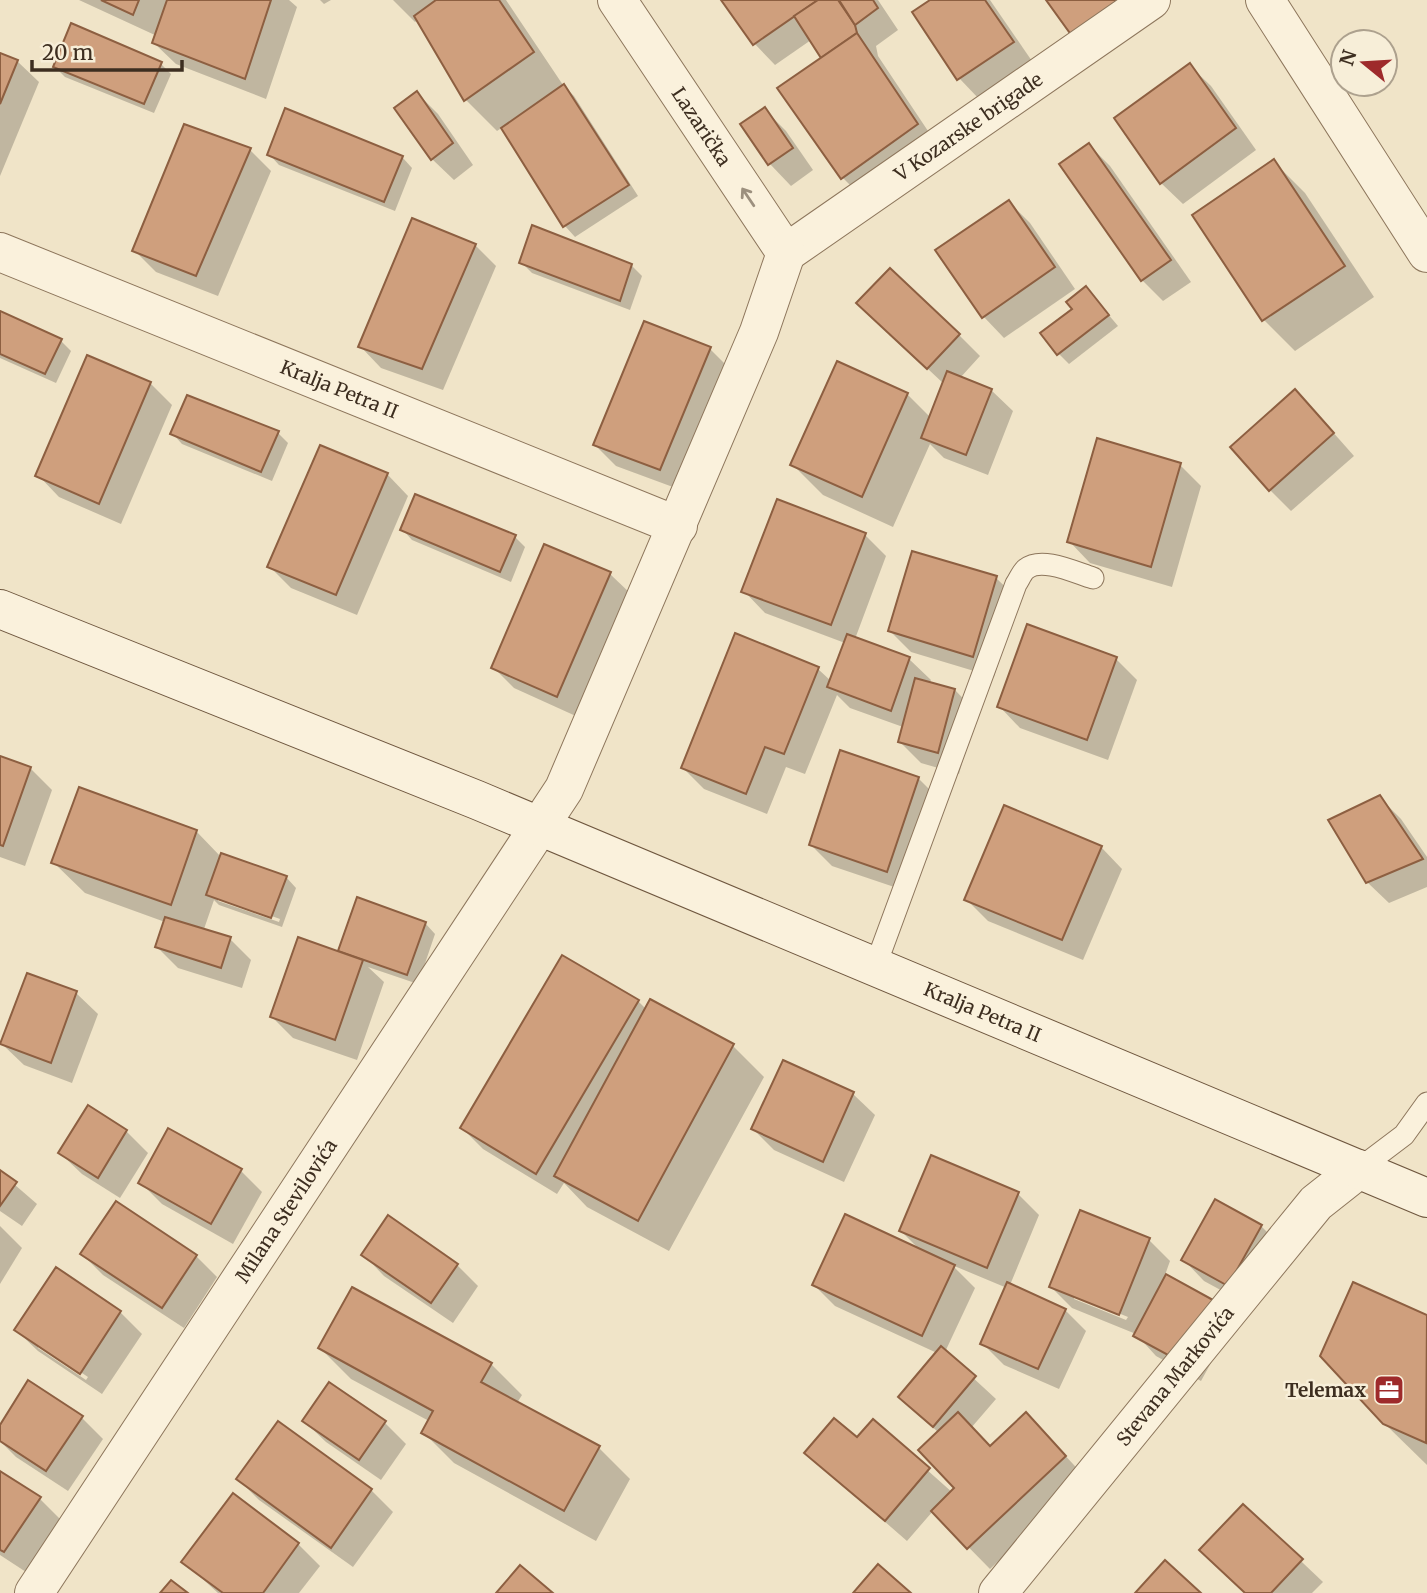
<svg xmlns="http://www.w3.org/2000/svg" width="1427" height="1593" font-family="Merriweather,serif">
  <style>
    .shadow { fill: #0003; fill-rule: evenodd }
    .building { fill: #cf9f7d; stroke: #8d5f41; stroke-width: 2 }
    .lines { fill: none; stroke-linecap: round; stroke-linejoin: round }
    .lane-casing { stroke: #8d765c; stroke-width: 23 }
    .street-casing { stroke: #8d765c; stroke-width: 40 }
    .secondary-casing { stroke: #6f573f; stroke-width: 40 }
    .lane { stroke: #faf1dc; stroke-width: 21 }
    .street { stroke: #faf1dc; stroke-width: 38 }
    .secondary { stroke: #faf1dc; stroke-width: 38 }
    .oneway { stroke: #9c907e }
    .labels { text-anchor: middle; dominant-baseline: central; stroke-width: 5; stroke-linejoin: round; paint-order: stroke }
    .street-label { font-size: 19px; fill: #3d2e20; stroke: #f7eed8 }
    .poi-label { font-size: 19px; font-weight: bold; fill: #3d2e20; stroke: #f7eed8; text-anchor: end }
  </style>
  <rect width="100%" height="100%" fill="#f0e4c8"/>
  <!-- shadow -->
  <g class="shadow">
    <polygon points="79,0 289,0 297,7 266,99 176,64 154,43 157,36"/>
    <polygon points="320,0 331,0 324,4"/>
    <polygon points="393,0 506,0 563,85 574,96 638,196 575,237 565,226 503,127 497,131 466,100 418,20 415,22"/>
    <polygon points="724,0 835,0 839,5 841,0 878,0 898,30 876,46 878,56 938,146 864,199 843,178 780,89 823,59 811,40 775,65 754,43"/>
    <polygon points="933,0 990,0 1034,64 980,100 959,78"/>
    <polygon points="0,55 17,61 39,82 0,176"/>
    <polygon points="161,64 171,74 154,113 65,77 55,67"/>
    <polygon points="1189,65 1211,86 1256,150 1183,204 1161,183"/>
    <polygon points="417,93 438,114 473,165 454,180 432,159"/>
    <polygon points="765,110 786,131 813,170 791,186 770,164 743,125"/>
    <polygon points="1089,145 1110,166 1191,282 1163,301 1142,280"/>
    <polygon points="250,150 271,171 218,296 156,272 134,250"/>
    <polygon points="269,154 402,157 412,168 395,211 279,165"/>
    <polygon points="1274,162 1305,193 1374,297 1295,351 1264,320 1195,215"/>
    <polygon points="1009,202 1030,223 1075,289 1004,338 983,316"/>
    <polygon points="475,245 496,266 443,390 381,368 360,346"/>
    <polygon points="521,262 631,265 642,276 630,310 532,273"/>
    <polygon points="1086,288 1118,326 1069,364 1058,353"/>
    <polygon points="0,313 60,340 71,351 56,383 0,358"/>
    <polygon points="880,324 959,335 980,356 960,378 991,390 1013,411 988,475 944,458 930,444 893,527 823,495 792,464 907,394 931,418 944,384"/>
    <polygon points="710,349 731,370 681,490 616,466 595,445"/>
    <polygon points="150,383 172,405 121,524 59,497 38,475"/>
    <polygon points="1316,413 1354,456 1291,511 1270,490"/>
    <polygon points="172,433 278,433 288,443 272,481 182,444"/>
    <polygon points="1180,465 1201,486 1172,587 1090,563 1069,541"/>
    <polygon points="387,474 408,496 357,615 291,588 269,566"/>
    <polygon points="402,529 515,537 525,547 511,582 412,540"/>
    <polygon points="865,535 886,556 855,639 909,659 931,680 929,684 955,690 976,712 959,774 921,763 900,742 903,727 850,708 837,695 805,774 786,767 767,814 704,789 683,768 818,669 831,681 845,643 765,613 744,591"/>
    <polygon points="545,547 610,574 632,595 578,717 514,688 493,667"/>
    <polygon points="996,578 1018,599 994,677 911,652 890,631"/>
    <polygon points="1116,659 1137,680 1108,760 1020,728 999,706"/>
    <polygon points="0,758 31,769 52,790 25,866 0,857"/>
    <polygon points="918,778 939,799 909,892 832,866 811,845"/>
    <polygon points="1380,798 1401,819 1427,857 1427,887 1389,903 1367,882"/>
    <path d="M196,831L221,857L286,877L296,888L282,927L219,905L214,900L204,929L230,939L251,960L242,988L178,968L157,947L165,922L85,893L53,862ZM218,897L280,919L279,922L218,901Z"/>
    <polygon points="1101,847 1122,869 1083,960 988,921 966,899"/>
    <polygon points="358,900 425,923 435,934 418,984 368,967 384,982 357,1060 293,1038 272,1017 339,953"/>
    <polygon points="28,975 76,993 98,1014 72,1083 24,1065 2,1044"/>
    <polygon points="638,1001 647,1010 651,1001 733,1046 764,1077 669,1251 587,1207 564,1183 557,1194 483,1149 462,1128"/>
    <polygon points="784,1062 853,1094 875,1115 844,1182 774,1150 753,1129"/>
    <polygon points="89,1108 126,1131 148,1153 120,1198 82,1174 60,1153"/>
    <polygon points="240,1170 262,1192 233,1244 162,1204 141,1183"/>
    <polygon points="0,1172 37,1204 22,1226 0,1211"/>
    <polygon points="1018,1194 1039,1215 1010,1285 1065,1310 1086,1331 1059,1389 1004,1365 982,1343 1007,1288 952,1265 975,1288 945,1352 996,1399 971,1428 991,1448 1047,1436 1086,1478 990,1569 933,1511 907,1541 806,1453 858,1440 873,1422 953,1493 957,1488 939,1433 900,1397 937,1353 835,1306 814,1285 921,1251 901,1231"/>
    <polygon points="0,1226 22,1248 0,1284"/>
    <polygon points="1261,1226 1282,1247 1250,1306 1204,1281 1183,1259"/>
    <path d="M1149,1240L1170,1261L1165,1275L1212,1302L1233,1323L1201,1381L1156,1356L1136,1334L1072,1308L1051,1287ZM1074,1295L1128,1317L1126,1320L1074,1299Z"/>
    <polygon points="82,1254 196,1256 217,1277 184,1328 103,1275"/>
    <polygon points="363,1254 457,1265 478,1286 453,1323 384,1276"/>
    <path d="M56,1269L120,1312L142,1334L102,1394L38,1351L16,1330ZM38,1344L88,1377L86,1380L38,1348Z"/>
    <polygon points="1354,1285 1427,1317 1427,1465 1384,1423"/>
    <polygon points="320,1348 491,1364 522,1395 517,1403 599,1448 630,1479 596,1541 454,1463 423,1432 429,1421 351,1379"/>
    <polygon points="82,1418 103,1439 68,1491 16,1457 0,1441 0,1428"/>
    <polygon points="304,1421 385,1423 406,1444 381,1480 326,1442"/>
    <polygon points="279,1423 371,1490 393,1512 353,1567 259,1500 238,1479"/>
    <polygon points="0,1473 40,1499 61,1520 26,1572 0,1555"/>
    <polygon points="233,1496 298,1544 320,1566 299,1593 218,1593 184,1562"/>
    <polygon points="1243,1506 1323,1582 1312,1593 1246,1593"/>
  </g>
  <!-- building -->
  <g class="building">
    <polygon points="101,0 139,0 133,15"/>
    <polygon points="167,0 271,0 245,79 152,43"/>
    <polygon points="436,0 499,0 534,52 464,101 414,16"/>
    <polygon points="721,0 818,0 753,45"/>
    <polygon points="818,0 838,0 855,25 857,33 821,58 794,16"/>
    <polygon points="839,0 873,0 878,8 855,25"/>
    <polygon points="930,0 985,0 1014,42 957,80 912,12"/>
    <polygon points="1046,0 1118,0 1072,36"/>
    <polygon points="71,23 162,62 144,104 53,67"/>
    <polygon points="857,33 918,124 841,179 777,88"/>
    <polygon points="0,53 18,60 0,104"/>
    <polygon points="1190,63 1236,128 1160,184 1114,118"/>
    <polygon points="564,84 629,185 563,227 501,128"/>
    <polygon points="417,91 453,143 431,160 394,108"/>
    <polygon points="765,107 793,148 768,165 740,124"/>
    <polygon points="285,108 403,156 384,202 267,155"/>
    <polygon points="184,124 251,148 196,276 132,251"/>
    <polygon points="1089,143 1171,260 1141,281 1059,164"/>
    <polygon points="1274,159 1345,266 1262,321 1192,215"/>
    <polygon points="1009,200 1055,267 982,318 935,250"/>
    <polygon points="412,218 476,244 422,369 358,347"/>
    <polygon points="532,225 632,264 620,301 519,263"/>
    <polygon points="890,268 960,334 927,369 856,303"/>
    <polygon points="1086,286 1109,315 1057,355 1040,333 1072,309 1066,302"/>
    <polygon points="0,311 62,339 45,374 0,354"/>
    <polygon points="644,321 711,347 660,470 593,445"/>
    <polygon points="87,355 151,382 99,504 35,476"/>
    <polygon points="837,361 908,393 862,497 790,465"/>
    <polygon points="947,371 992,389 966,455 921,438"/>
    <polygon points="1295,389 1334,433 1269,491 1230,447"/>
    <polygon points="187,395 279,431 261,472 170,434"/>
    <polygon points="1097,438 1181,463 1151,567 1067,542"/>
    <polygon points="320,445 388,473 336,595 267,567"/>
    <polygon points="415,494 516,535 500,572 400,530"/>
    <polygon points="777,499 866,533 831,625 741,592"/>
    <polygon points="544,544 611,572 557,697 491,668"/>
    <polygon points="912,551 997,576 973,657 888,631"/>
    <polygon points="1027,624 1117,657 1087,740 997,707"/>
    <polygon points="735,633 819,667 784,754 765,747 746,794 681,768"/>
    <polygon points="847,634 910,657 891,711 827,687"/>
    <polygon points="915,678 955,689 938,753 898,742"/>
    <polygon points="840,750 919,777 887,872 809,845"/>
    <polygon points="0,756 31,767 3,846 0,845"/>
    <polygon points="79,787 197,830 171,905 51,863"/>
    <polygon points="1380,795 1423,859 1366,883 1328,820"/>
    <polygon points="1004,805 1102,846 1062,940 964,900"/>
    <polygon points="221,853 287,876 271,918 206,895"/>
    <polygon points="357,897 426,922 407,975 338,951"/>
    <polygon points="165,917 231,937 221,968 155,947"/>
    <polygon points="298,937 363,960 335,1040 270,1017"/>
    <polygon points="562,955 639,1000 536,1174 460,1128"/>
    <polygon points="27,973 77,991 51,1063 0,1044"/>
    <polygon points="650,999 734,1044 638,1221 554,1176"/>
    <polygon points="783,1060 854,1092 823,1162 751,1129"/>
    <polygon points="88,1105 127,1130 98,1178 58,1153"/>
    <polygon points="168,1128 242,1169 211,1224 138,1183"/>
    <polygon points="931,1155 1019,1192 987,1268 899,1231"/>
    <polygon points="0,1170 17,1182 0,1206"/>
    <polygon points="1215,1199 1262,1225 1228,1286 1181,1260"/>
    <polygon points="116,1201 197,1255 162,1308 80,1254"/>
    <polygon points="1080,1210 1150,1238 1119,1315 1049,1287"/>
    <polygon points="845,1214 955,1265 922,1336 812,1285"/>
    <polygon points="388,1215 458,1264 431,1303 361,1255"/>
    <polygon points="56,1267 121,1311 80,1374 14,1330"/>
    <polygon points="1166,1274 1213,1300 1179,1361 1133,1336"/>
    <polygon points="1007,1282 1066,1309 1038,1369 980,1344"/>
    <polygon points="1353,1282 1427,1315 1426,1443 1383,1424 1320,1356"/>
    <polygon points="352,1287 492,1363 481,1382 600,1446 564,1511 421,1433 433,1411 318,1348"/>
    <polygon points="941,1346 976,1376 933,1427 898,1397"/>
    <polygon points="28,1380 83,1416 46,1471 0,1441 0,1425"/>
    <polygon points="329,1382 386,1421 359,1460 302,1421"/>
    <polygon points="958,1412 990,1446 1026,1412 1066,1456 967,1549 931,1511 954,1488 918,1450"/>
    <polygon points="834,1418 857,1437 873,1419 930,1468 885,1521 804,1453"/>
    <polygon points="278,1421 372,1489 331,1548 236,1479"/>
    <polygon points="0,1471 41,1497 4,1552 0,1550"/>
    <polygon points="233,1493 299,1543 263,1593 223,1593 181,1562"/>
    <polygon points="1243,1504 1303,1559 1271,1593 1245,1593 1199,1550"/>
    <polygon points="1165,1560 1201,1593 1135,1593"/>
    <polygon points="878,1564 911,1593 853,1593"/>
    <polygon points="520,1565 553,1593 496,1593"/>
    <polygon points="171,1580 188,1593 160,1593"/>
  </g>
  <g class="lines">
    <!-- lane casing -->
    <g class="lane-casing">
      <g id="lane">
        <path d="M875,967L1016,584C1019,580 1022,572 1026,569C1042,556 1076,573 1093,578"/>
        <polyline points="1359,1169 1404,1135 1427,1103"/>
      </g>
    </g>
    <!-- street casing -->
    <g class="street-casing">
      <g id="street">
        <path id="s1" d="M617,0L786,253"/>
        <polyline points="1265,0 1427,253"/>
        <path id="s2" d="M0,252L678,526"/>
        <path id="s3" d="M786,253L1151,0"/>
        <path id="s4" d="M34,1593L564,789L759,332L786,253"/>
        <path id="s5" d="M998,1593L1316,1203L1359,1169"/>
      </g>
    </g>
    <!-- secondary casing -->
    <g class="secondary-casing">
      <g id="secondary">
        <path id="s6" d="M0,609L477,800L1427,1198"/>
      </g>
    </g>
    <!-- lane -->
    <use href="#lane" class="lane"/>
    <!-- street -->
    <use href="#street" class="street"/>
    <!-- secondary -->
    <use href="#secondary" class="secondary"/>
  </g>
  <!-- one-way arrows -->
  <defs><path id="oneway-shaft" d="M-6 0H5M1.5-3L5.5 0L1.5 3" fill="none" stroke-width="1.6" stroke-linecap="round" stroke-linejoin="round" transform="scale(1.75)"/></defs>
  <use class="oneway" href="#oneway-shaft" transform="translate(748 197) rotate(-124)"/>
  <!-- icons -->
  <defs>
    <g id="office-square" transform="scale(1.575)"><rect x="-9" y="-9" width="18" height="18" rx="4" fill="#9e2a2b" stroke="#f7eed8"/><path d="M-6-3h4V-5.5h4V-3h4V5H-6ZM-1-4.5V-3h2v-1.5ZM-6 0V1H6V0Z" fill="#fff"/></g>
  </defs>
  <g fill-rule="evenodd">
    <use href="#office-square" x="1389" y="1390"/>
  </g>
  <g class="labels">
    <!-- street labels -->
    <g class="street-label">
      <text stroke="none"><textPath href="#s1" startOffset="152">Lazarička</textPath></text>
      <text stroke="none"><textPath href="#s3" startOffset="222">V Kozarske brigade</textPath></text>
      <text stroke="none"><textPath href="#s2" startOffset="366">Kralja Petra II</textPath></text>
      <text stroke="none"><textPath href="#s6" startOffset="1062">Kralja Petra II</textPath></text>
      <text stroke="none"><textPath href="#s4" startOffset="458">Milana Stevilovića</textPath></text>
      <text stroke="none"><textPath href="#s5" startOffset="280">Stevana Markovića</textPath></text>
    </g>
    <!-- poi labels -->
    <g class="poi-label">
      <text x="1366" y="1390">Telemax</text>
    </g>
  </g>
  <!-- north arrow -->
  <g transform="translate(1364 63) rotate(288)"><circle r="33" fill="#f7eed8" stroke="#ada18e" stroke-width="2"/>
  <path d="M0-5L12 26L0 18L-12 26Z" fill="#9e2a2b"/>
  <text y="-10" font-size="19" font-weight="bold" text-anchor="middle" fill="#3d2e20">N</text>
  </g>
  <!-- scale -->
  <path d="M32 60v10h150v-10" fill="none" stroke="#3d2e20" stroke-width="3.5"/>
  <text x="42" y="60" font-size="21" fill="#3d2e20" stroke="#f7eed8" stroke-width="5" paint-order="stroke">20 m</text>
</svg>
